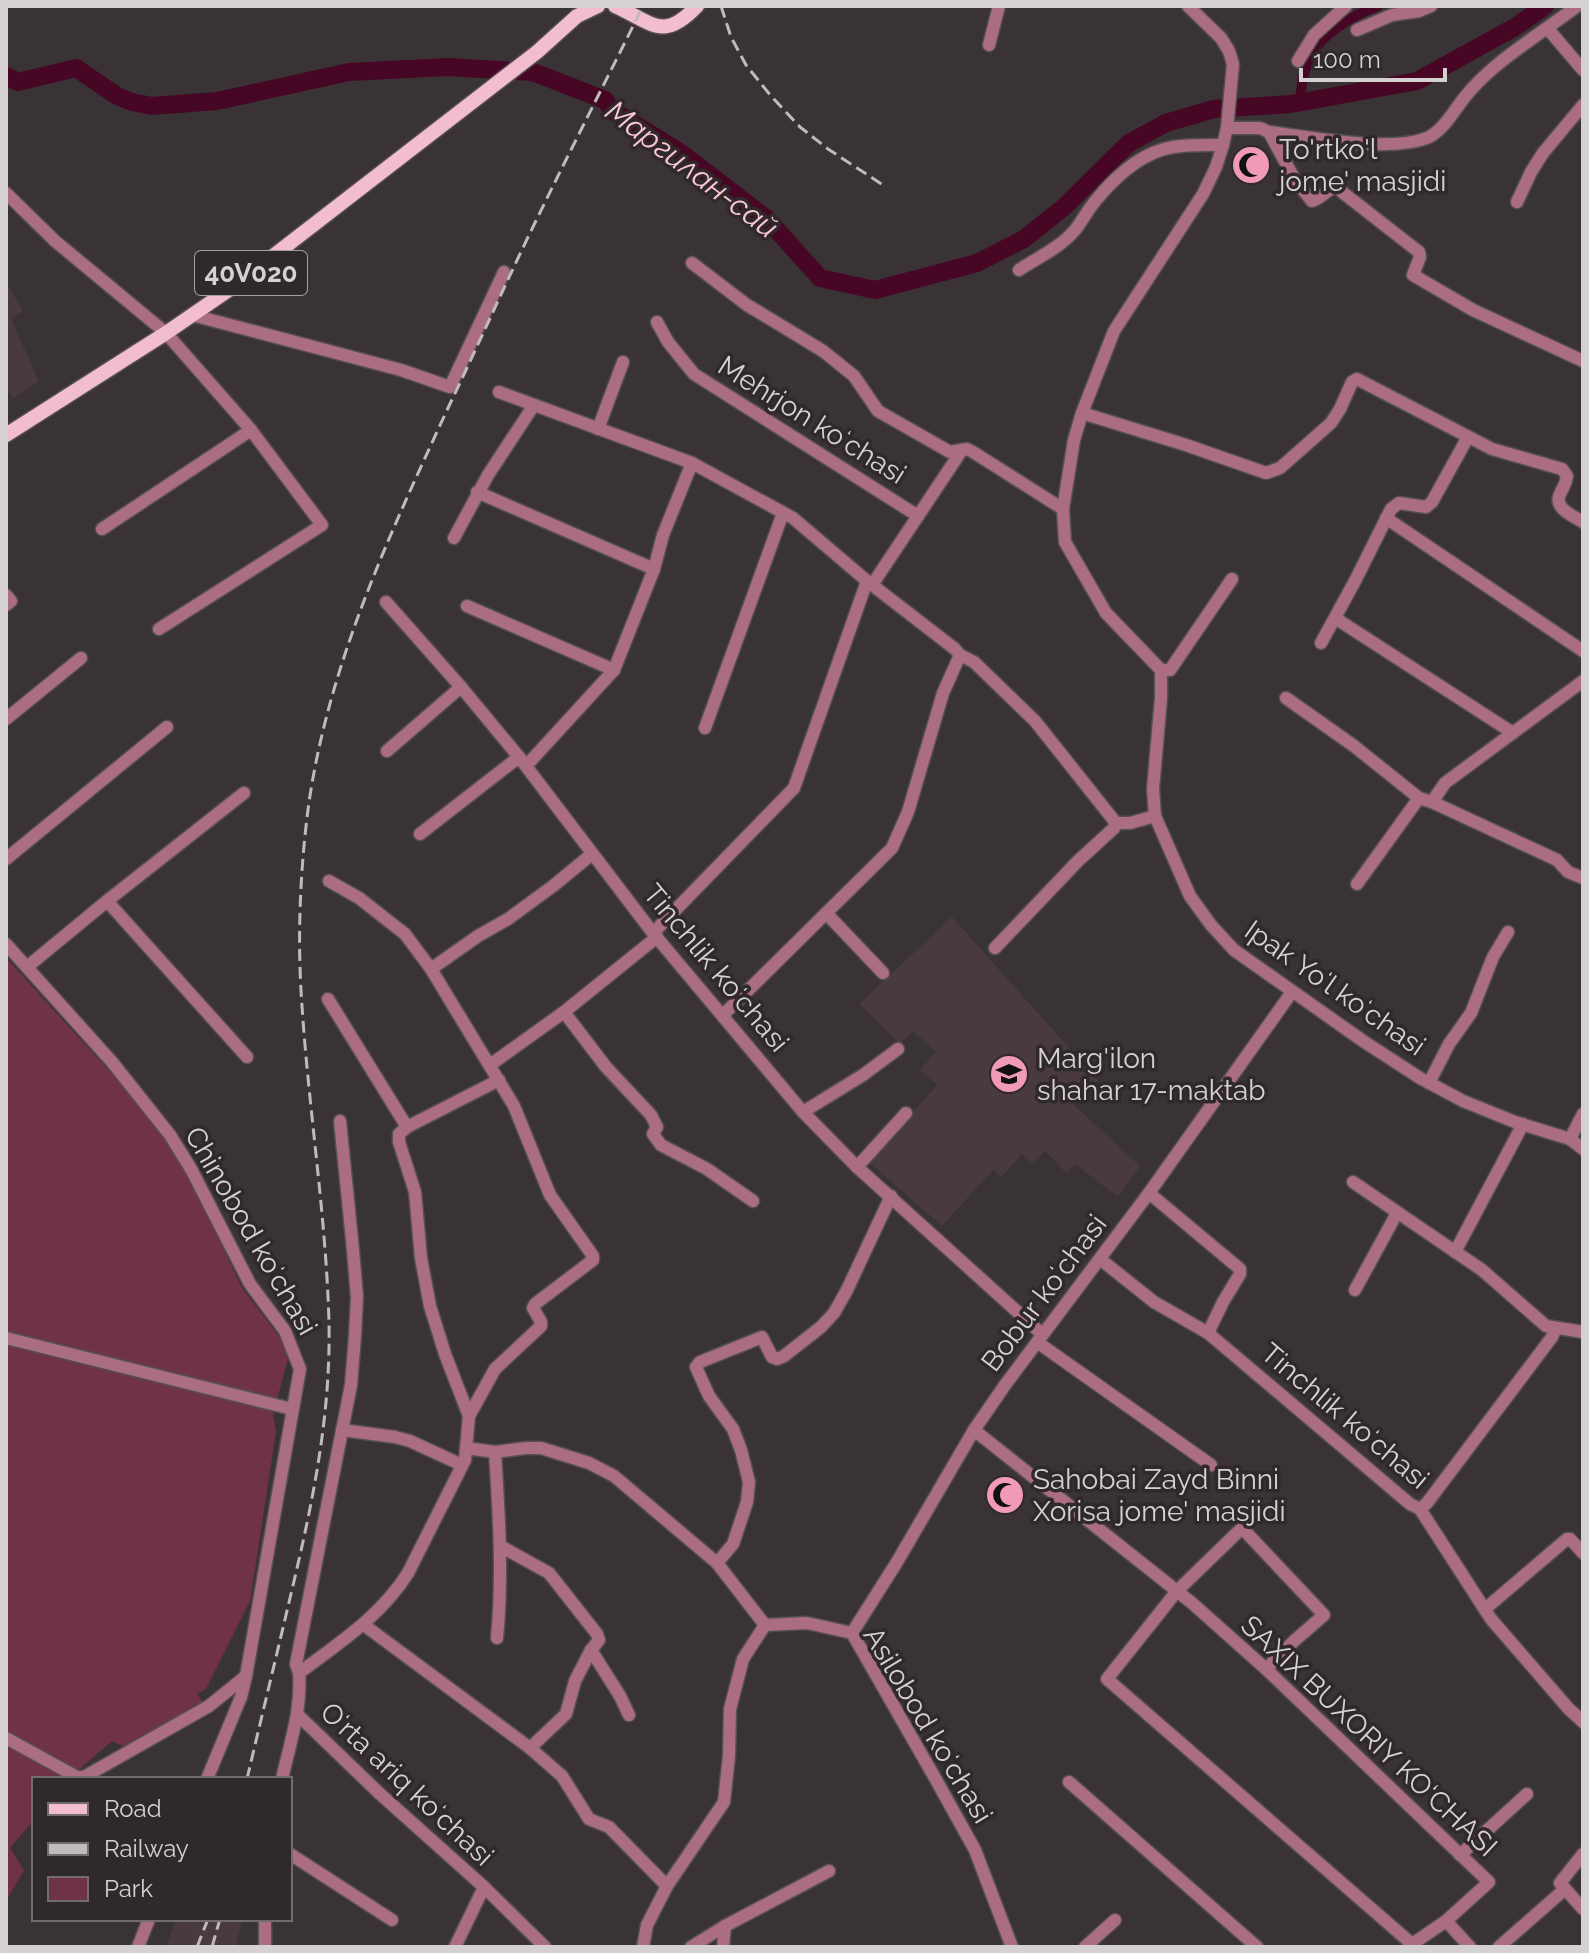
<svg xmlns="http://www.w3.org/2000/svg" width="1589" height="1953" font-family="Raleway,sans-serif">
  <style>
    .built { fill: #483a3e }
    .green { fill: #703249 }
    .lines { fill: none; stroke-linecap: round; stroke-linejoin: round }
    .canal { stroke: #470624; stroke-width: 10 }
    .river { stroke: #470624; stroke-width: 18 }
    .minor-casing { stroke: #564f51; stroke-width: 15 }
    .major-casing { stroke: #564f51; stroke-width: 17 }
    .minor { stroke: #ab6d81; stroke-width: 12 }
    .major { stroke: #f2bece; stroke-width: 14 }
    .rail { stroke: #bfbbbc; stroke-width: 3; stroke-dasharray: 12 6; stroke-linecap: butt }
    .labels { text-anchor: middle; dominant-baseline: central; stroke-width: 7; stroke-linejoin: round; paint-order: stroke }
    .shield { fill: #30292b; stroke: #a49fa0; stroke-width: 2 }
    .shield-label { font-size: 26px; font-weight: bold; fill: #d5d1d2 }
    .poi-label { font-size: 28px; fill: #d5d1d2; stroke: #30292b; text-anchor: start }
    .street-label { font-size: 28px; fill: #d5d1d2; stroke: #30292b }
    .water-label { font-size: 30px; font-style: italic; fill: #fbc7d6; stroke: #30292b }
  </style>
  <rect width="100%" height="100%" fill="#3a3335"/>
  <!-- built -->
  <g class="built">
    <polygon points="6,282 23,311 11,319 39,381 13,398 6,387"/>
    <polygon points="952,917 1098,1080 1073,1104 1140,1166 1118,1197 1075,1164 1066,1173 1045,1151 1032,1163 1022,1154 1001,1177 993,1170 942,1226 869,1162 937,1085 920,1070 936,1052 913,1031 900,1044 859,1004"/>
    <polygon points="176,1919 242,1919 236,1947 166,1947"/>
  </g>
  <!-- green -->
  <polygon class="green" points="6,958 137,1101 168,1144 185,1168 242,1288 290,1351 273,1415 276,1432 250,1601 206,1689 197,1694 203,1702 125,1747 112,1741 68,1779 34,1779 34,1820 10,1848 24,1870 6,1901"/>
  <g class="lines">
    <!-- canal -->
    <path class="canal" d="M1300,101C1301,91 1302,80 1305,70C1314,37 1349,17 1378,6"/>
    <!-- river -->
    <polyline class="river" points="6,76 18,82 76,68 117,96 132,102 152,106 217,101 349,72 448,67 533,72 605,100 613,111 681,153 767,219 820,278 875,290 977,263 1024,239 1064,207 1129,143 1166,123 1214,109 1291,104 1417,81 1515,27 1545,6"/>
    <!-- minor casing -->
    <g class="minor-casing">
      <g id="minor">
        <polyline points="1188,6 1221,38 1229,51 1233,64 1227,128 1223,145 1216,167 1203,194 1114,331 1082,413 1074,440 1063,509 1065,542 1106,613 1161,670 1161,698 1153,789 1155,816 1190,896 1211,925 1234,950 1363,1041 1420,1078 1463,1101 1515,1122 1570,1139 1583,1149"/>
        <polyline points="1548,29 1583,70"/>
        <polyline points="1357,30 1392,15 1419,11 1431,6"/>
        <polyline points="989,45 999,6"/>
        <polyline points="1298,61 1314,35 1346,6"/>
        <path d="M1227,128H1260L1269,132C1311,137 1387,153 1427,138C1442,132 1454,111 1464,98C1492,62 1541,34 1577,6"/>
        <path d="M1269,132L1295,180L1312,201C1322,198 1327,189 1337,186L1342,192L1419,252L1420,257L1413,275L1473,310L1583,361"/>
        <polyline points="6,193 55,241 166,333 251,430 322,525 159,629"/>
        <polyline points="1517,202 1531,172 1543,153 1583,105"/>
        <polyline points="692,263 747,305 823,351 854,376 878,411 950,452 967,449 973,452 1063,509"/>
        <path d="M1019,270C1037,258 1061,247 1075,230C1083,220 1088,209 1097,199C1116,176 1143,152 1173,147C1190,144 1207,145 1223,145"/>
        <polyline points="192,315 401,370 450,387 504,272"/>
        <polyline points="657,322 668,342 694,374 918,516"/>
        <polyline points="499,392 692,463 793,518 867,581 955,649 960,655 943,693 908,812 892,848 723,1015"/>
        <path d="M1082,413L1186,445L1266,473L1280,468L1331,423L1340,409L1352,382L1357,379L1492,449L1562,469L1567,476C1566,485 1563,487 1560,494C1553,508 1573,516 1583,522"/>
        <polyline points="598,429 623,362"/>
        <polyline points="477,492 654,569"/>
        <polyline points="1386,518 1583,651"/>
        <polyline points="102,529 251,430"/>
        <polyline points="454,538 488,475 534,405"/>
        <polyline points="872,585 962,450"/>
        <polyline points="6,595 11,601 6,605"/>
        <polyline points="386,602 461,687 519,757 653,933 803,1112 857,1167 1042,1334"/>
        <polyline points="467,606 614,670"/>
        <polyline points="1335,618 1513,733"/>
        <polyline points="1321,643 1355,581 1391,509 1399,503 1426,507 1432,502 1468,437"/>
        <polyline points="960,655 974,662 1035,721 1116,823 1130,823 1155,816"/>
        <polyline points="1161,670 1170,670 1232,579"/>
        <polyline points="1286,698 1354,746 1419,798 1432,802 1557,860 1568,872 1583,878"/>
        <polyline points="6,719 81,658"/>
        <polyline points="705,728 783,513"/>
        <polyline points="387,751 461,687"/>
        <polyline points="526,766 614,670 654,569 663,535 692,463"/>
        <polyline points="1432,802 1445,783 1583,681"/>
        <polyline points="420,834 519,757"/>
        <polyline points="6,859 167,727"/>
        <polyline points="1357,884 1419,798"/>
        <polyline points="107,901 247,1057"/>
        <polyline points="826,913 883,973"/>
        <polyline points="653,933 794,788 867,581"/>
        <polyline points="6,944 112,1062 170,1135 191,1169 250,1284 285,1331 300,1369 246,1676 241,1697 207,1779"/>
        <polyline points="995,948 1078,861 1114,828 1116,823"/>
        <polyline points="27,967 107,901 244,793"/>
        <polyline points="431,969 478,936 508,919 553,886 592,854"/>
        <polyline points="328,999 407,1127"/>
        <polyline points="564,1012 606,1067 651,1115 657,1127 653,1134 661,1145 707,1169 753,1201"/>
        <polyline points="490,1065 564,1012 657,937"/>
        <polyline points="1429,1083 1449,1044 1471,1013 1493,957 1508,932"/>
        <polyline points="803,1112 863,1075 898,1049"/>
        <polyline points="1570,1139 1583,1114"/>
        <polyline points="857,1167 906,1113"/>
        <polyline points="1353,1182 1482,1270 1546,1326 1583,1332"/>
        <polyline points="1149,1193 1240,1269 1240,1274 1223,1302 1208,1333"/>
        <polyline points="1455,1252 1523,1124"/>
        <polyline points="1100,1259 1154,1302 1208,1333 1410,1504 1420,1509 1491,1619 1568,1708 1583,1722"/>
        <polyline points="1355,1290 1397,1213"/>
        <polyline points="6,1338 292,1409"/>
        <polyline points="1037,1342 1211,1465"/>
        <polyline points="469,1416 445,1354 430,1306 421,1258 415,1192 399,1142 399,1134 407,1127 499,1080"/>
        <polyline points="342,1430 395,1437 410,1441 462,1465"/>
        <polyline points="974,1430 1192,1603 1266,1669 1489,1882 1446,1921 1408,1947"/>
        <polyline points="466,1448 495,1452 526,1448 541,1448 589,1463 614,1476 717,1563 765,1625 807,1623 852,1633 935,1778 975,1850 1012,1947"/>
        <path d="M495,1452C499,1515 503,1576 497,1638"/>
        <polyline points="1420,1509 1427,1503 1552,1337 1556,1328"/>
        <polyline points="502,1547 549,1573 597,1634 599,1640 591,1650 575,1681 566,1714 530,1748"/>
        <polyline points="717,1563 733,1544 747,1502 749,1482 741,1450 733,1429 709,1396 696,1367 700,1362 762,1337 772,1357 777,1359 784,1356 821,1327 834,1313 847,1290 891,1196"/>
        <polyline points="1485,1609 1567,1539 1570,1539 1583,1553"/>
        <polyline points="364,1625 530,1748 562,1776 589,1819 609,1827 667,1886"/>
        <polyline points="852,1633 897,1562 974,1430 1005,1385 1149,1193 1292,992"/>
        <polyline points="591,1650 620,1696 629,1715"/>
        <polyline points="1266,1669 1294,1641 1324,1615 1242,1528 1177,1591 1107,1679 1412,1944"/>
        <polyline points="299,1673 296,1664 351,1385 355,1336 357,1297 353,1250 340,1121"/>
        <polyline points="298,1715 379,1793 484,1887 455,1947"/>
        <polyline points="6,1738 77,1777 84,1777 209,1706 246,1676"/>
        <path d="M282,1779C290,1743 302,1709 299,1673C339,1643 381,1616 408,1573L465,1460L469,1416L495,1369L541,1326V1322L533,1308L535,1304L593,1260V1256L550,1195L514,1106L431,969L405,934L359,898L329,881"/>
        <polyline points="1069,1782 1257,1947"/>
        <polyline points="290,1854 392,1920"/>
        <polyline points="1583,1854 1560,1883 1583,1909"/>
        <polyline points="1460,1855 1527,1794"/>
        <polyline points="484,1887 545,1947"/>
        <polyline points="265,1919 265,1947"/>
        <polyline points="1446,1921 1470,1947"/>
        <polyline points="138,1947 149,1919"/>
        <polyline points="643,1947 647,1925 667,1886 724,1802 729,1756 730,1709 743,1659 765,1625"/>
        <polyline points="691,1947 725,1926 829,1871"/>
        <polyline points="723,1947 725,1926"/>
        <polyline points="1085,1947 1115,1920"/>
        <polyline points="1499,1947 1565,1889"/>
      </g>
    </g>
    <!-- major casing -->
    <g class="major-casing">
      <g id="major">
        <path d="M615,6C653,23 663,42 697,6"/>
        <polyline points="6,435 166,333 233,287 537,52 577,16 598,6"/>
      </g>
    </g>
    <!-- minor -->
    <use href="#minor" class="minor"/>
    <!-- major -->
    <use href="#major" class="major"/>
    <!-- rail -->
    <g class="rail">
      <polyline points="721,6 731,37 746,65 771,96 800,127 828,149 883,185"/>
      <path d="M247,1779C261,1719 276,1658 290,1598C312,1506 331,1417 329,1322C326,1216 309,1112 302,1006C297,939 300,869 309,802C330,661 389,536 448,408C472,358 495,307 519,256C559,172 602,89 643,6"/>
      <polyline points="197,1947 208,1919"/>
      <polyline points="212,1947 220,1919"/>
    </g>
  </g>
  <!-- icons -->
  <defs>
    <g id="mosque-disc" transform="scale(2)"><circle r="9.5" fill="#f09ab6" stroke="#30292b"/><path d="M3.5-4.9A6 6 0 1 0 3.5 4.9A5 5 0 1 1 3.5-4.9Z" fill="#111"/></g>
    <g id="school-disc" transform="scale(2)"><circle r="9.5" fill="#f09ab6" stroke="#30292b"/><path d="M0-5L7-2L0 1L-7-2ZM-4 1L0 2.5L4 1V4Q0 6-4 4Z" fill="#111"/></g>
  </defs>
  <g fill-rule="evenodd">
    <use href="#mosque-disc" x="1251" y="165"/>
    <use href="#school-disc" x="1009" y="1074"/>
    <use href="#mosque-disc" x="1005" y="1495"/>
  </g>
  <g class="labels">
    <!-- shield labels -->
    <rect class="shield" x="195" y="251" width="112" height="44" rx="6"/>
    <g class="shield-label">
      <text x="251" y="273">40V020</text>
    </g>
    <!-- poi labels -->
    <g class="poi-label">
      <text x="1279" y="149">To'rtko'l<tspan x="1279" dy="32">jome' masjidi</tspan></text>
      <text x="1037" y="1058">Marg'ilon<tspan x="1037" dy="32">shahar 17-maktab</tspan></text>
      <text x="1033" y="1479">Sahobai Zayd Binni<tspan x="1033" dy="32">Xorisa jome' masjidi</tspan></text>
    </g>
    <!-- street labels -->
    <g class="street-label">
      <text transform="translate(812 420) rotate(32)">Mehrjon koʻchasi</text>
      <text transform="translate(716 968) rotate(50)">Tinchlik koʻchasi</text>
      <text transform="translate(1335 988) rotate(35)">Ipak Yoʻl koʻchasi</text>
      <text transform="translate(251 1231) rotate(60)">Chinobod koʻchasi</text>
      <text transform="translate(1044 1293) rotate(-53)">Bobur koʻchasi</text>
      <text transform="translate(1345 1416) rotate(40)">Tinchlik koʻchasi</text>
      <text transform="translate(928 1725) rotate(59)">Asilobod koʻchasi</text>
      <text transform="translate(1369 1736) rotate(43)">SAXIX BUXORIY KO‘CHASI</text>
      <text transform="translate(407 1784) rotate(43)">Oʻrta ariq koʻchasi</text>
    </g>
    <!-- water labels -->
    <g class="water-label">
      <text transform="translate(692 169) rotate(37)">Маргилан-сай</text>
    </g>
  </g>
  <!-- border -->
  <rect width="1589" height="1953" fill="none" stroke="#d5d1d2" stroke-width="16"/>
  <!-- legend -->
  <rect x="32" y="1777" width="260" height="144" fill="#30292b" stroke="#726c6e" stroke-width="2"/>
  <rect x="48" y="1803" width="40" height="12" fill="#f2bece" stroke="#726c6e" stroke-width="2"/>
  <text x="104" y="1817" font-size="24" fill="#d5d1d2">Road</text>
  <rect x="48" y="1843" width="40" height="12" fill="#bfbbbc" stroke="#726c6e" stroke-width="2"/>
  <text x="104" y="1857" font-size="24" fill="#d5d1d2">Railway</text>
  <rect x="48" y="1877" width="40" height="24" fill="#703249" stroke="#726c6e" stroke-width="2"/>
  <text x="104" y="1897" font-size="24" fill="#d5d1d2">Park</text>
  <!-- scale -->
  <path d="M1301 68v12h144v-12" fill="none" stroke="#d5d1d2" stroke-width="4"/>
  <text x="1313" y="68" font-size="24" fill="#d5d1d2" stroke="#30292b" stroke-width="6" paint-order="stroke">100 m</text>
</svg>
